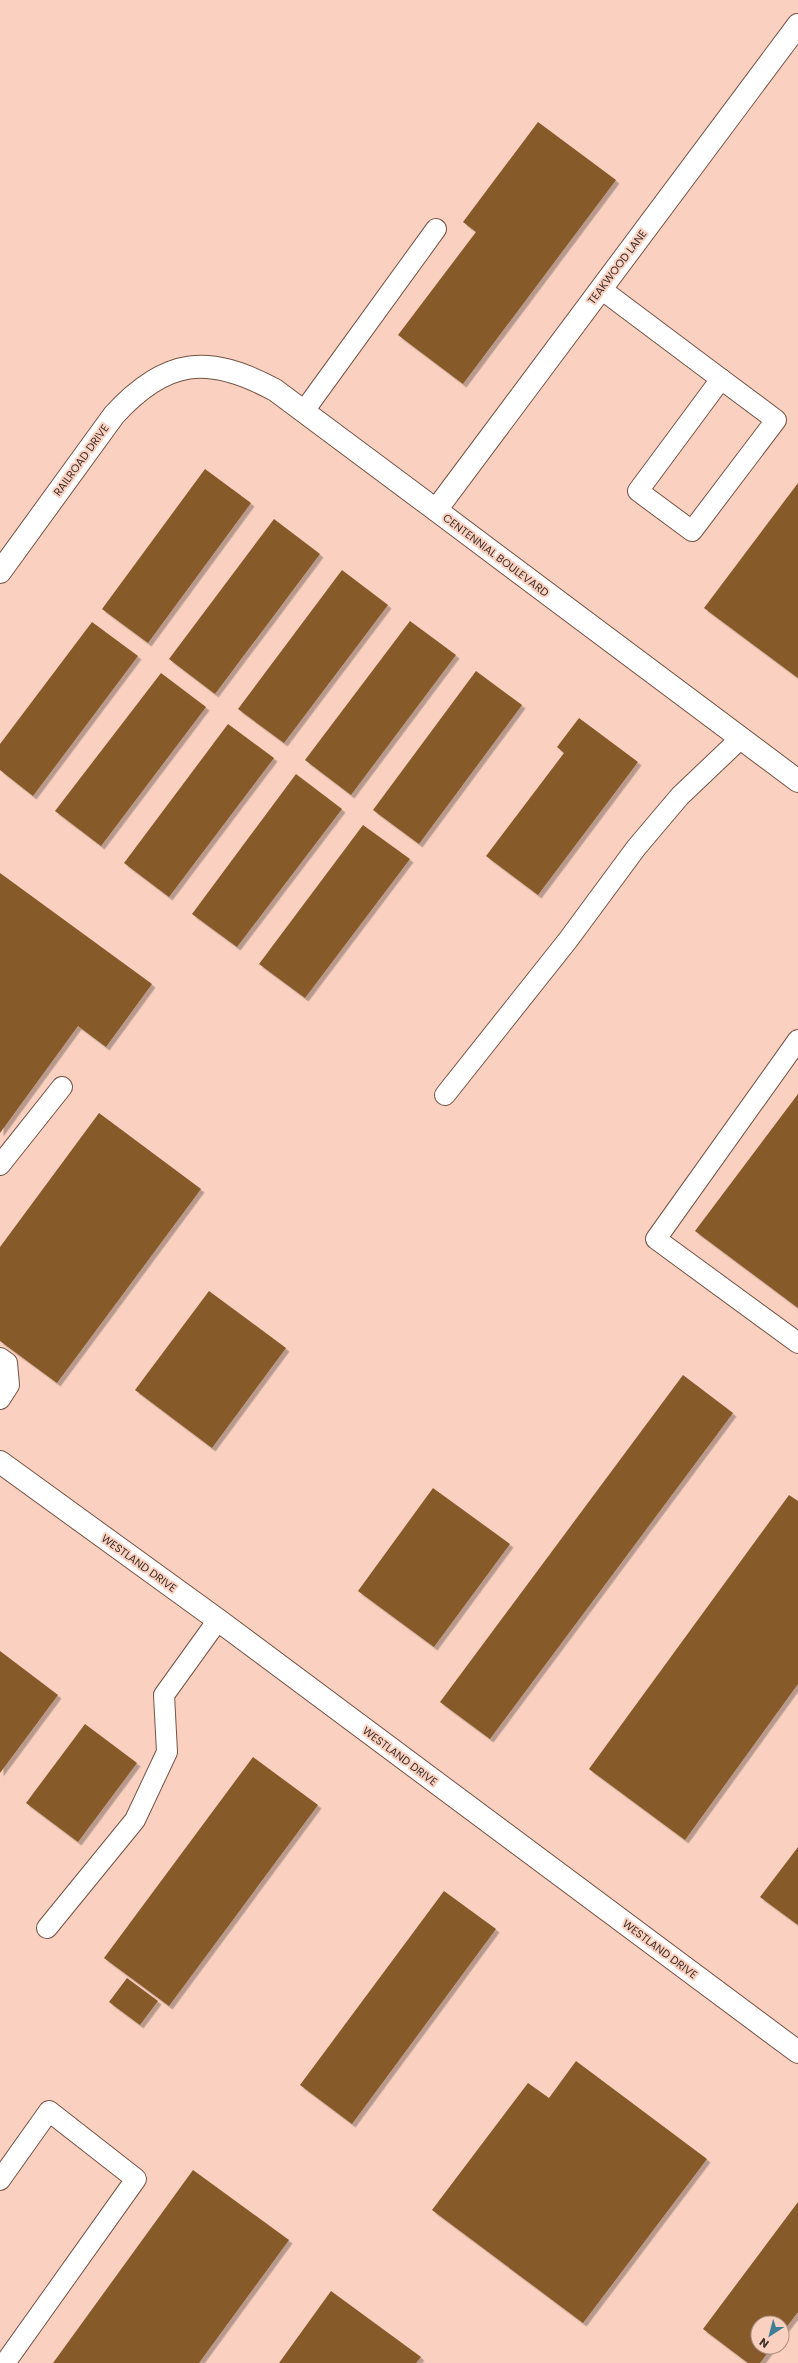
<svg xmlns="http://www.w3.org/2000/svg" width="798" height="2363" font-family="Poppins,sans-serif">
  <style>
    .building { fill: #875a2a; filter: url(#shadow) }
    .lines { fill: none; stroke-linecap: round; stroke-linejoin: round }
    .service-casing { stroke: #755344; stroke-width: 22 }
    .minor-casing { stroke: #755344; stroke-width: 24 }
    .tertiary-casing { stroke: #755344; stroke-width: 24 }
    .service { stroke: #fff; stroke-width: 20 }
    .minor { stroke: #fff; stroke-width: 22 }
    .tertiary { stroke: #fff; stroke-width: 22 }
    .labels { text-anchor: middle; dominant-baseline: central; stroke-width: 4; stroke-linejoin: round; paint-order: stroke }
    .street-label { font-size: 11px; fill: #3f3029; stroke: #fad1c0 }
  </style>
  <defs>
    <filter id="shadow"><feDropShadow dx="3.5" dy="3.5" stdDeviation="0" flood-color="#0004"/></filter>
  </defs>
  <rect width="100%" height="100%" fill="#fad1c0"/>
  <!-- building -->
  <g class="building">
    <polygon points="538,122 616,180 463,384 398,335 476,232 463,222"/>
    <polygon points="205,469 251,503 148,643 102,609"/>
    <polygon points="798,483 798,678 704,608"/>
    <polygon points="274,519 320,554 215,694 169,659"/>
    <polygon points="342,570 388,605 284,743 238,709"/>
    <polygon points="410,621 456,655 351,795 305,760"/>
    <polygon points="92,622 138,656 33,796 0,770 0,744"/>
    <polygon points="476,671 522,705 419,844 373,810"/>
    <polygon points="161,673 206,707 101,846 55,811"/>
    <polygon points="579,718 638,762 538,895 486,856 564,753 557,747"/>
    <polygon points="228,724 274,758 169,897 124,863"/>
    <polygon points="296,774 342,809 237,947 192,914"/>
    <polygon points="363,825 410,859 305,998 259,964"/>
    <polygon points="0,873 152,984 106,1047 78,1026 0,1133"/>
    <polygon points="798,1094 798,1308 695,1231"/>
    <polygon points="99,1113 201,1189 57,1383 0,1341 0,1247"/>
    <polygon points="209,1291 286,1348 212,1448 135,1390"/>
    <polygon points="683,1375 733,1413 490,1739 440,1702"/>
    <polygon points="433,1488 510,1544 434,1647 358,1591"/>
    <polygon points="789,1495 798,1501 798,1684 685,1840 589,1769"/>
    <polygon points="0,1651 58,1695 0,1773"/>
    <polygon points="85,1724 137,1763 78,1842 26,1803"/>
    <polygon points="253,1757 318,1805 169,2006 104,1958"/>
    <polygon points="798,1847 798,1925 760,1897"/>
    <polygon points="444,1891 496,1929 352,2124 300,2085"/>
    <polygon points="127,1978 158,2001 140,2025 109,2002"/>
    <polygon points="576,2061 707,2159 583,2323 432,2210 528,2083 549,2098"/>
    <polygon points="193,2170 289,2240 199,2363 53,2363"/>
    <polygon points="798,2202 798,2312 782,2333 782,2323 758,2323 758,2347 772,2347 760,2363 748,2363 703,2329"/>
    <polygon points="331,2291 421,2357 416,2363 279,2363"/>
  </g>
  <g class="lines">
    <!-- service casing -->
    <g class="service-casing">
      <g id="service">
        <polyline points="601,289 721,379"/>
        <polygon points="721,379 776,420 692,531 638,491"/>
        <polyline points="304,411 436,229"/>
        <polyline points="798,1040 656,1239 798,1343"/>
        <polyline points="445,1095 568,940 636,848 680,796 741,738"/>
        <polyline points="0,1165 62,1087"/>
        <polyline points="0,1358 7,1363 9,1385 0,1399"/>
        <polyline points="47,1928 135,1820 167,1752 164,1695 218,1620"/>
        <polyline points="0,2180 49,2111 136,2179 5,2363"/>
      </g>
    </g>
    <!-- minor casing -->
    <g class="minor-casing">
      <g id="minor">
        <polyline points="436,510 798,781"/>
        <polyline points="0,1462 218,1620 798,2052"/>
      </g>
    </g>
    <!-- tertiary casing -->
    <g class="tertiary-casing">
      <path id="tertiary" d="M0,572L114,415C166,358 208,354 275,390L436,510L798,25"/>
    </g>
    <!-- service -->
    <use href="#service" class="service"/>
    <!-- minor -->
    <use href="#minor" class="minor"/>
    <!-- tertiary -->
    <use href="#tertiary" class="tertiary"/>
  </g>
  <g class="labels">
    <!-- street labels -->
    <g class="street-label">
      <text transform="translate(617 267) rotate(-53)">TEAKWOOD LANE</text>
      <text transform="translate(81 460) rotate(-54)">RAILROAD DRIVE</text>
      <text transform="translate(496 555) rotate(37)">CENTENNIAL BOULEVARD</text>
      <text transform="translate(139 1563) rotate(36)">WESTLAND DRIVE</text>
      <text transform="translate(400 1756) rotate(37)">WESTLAND DRIVE</text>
      <text transform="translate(660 1949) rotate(37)">WESTLAND DRIVE</text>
    </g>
  </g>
  <!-- north arrow -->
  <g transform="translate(770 2335) rotate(216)"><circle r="19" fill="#fad1c0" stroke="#af9184"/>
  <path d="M0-3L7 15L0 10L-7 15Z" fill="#407d94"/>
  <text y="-6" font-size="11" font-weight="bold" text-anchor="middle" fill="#3f3029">N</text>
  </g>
</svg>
